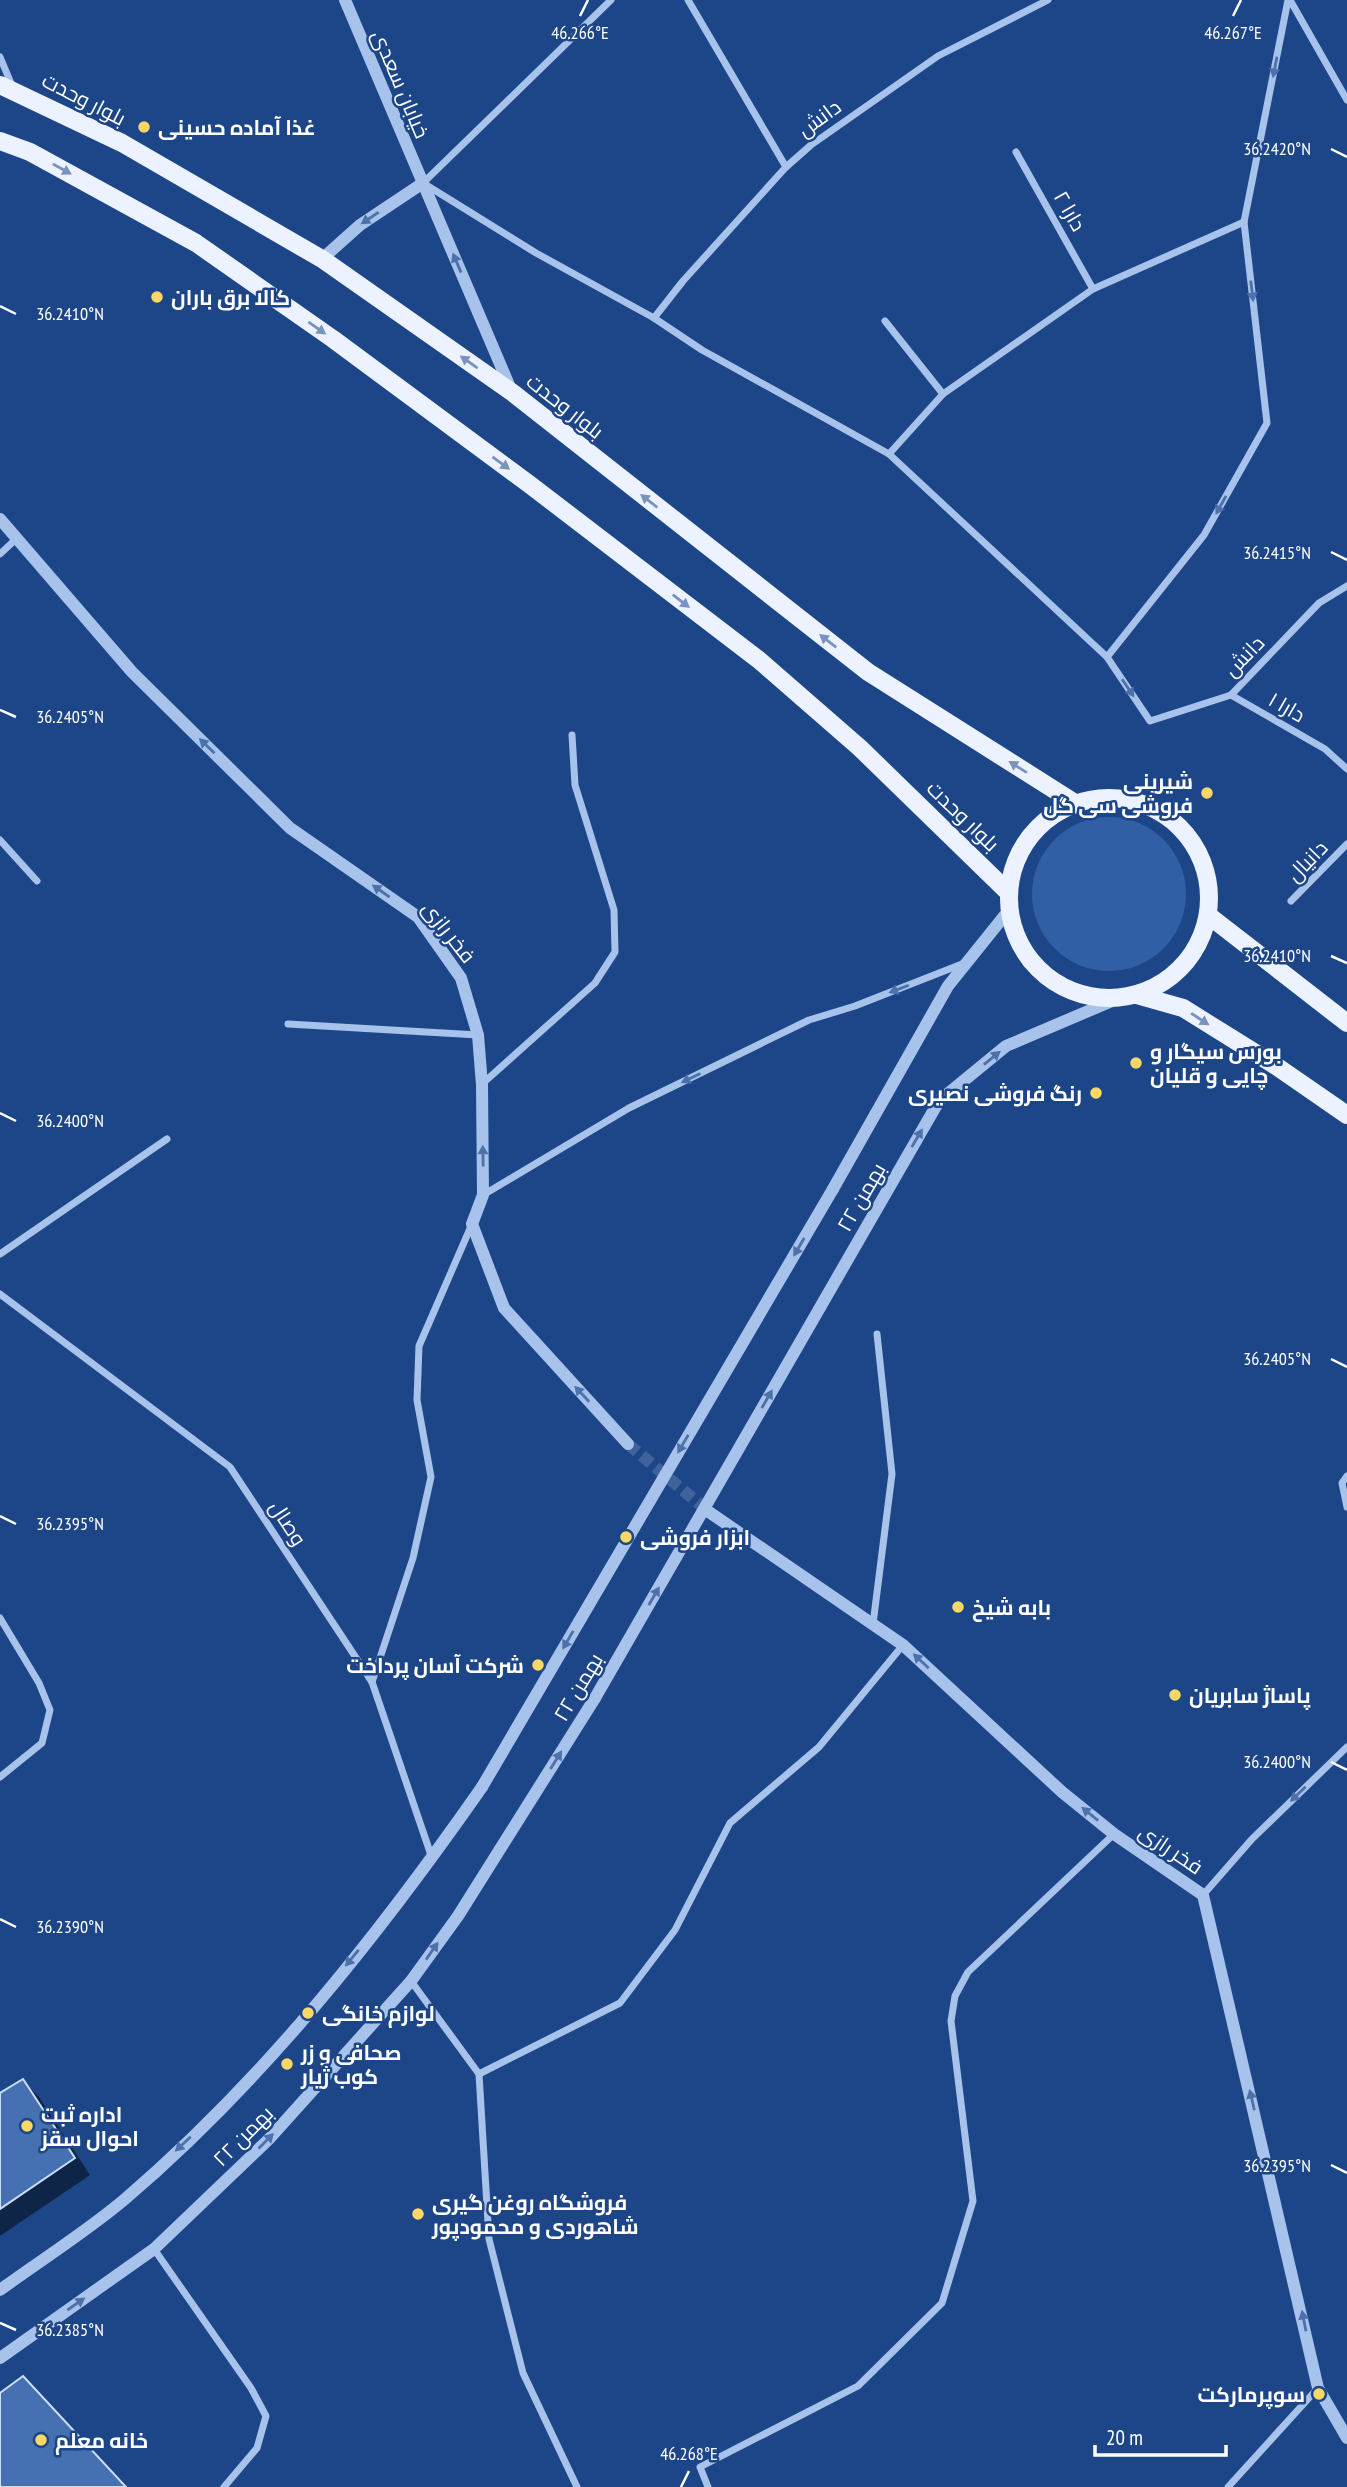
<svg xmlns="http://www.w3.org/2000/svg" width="1347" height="2487" font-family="'PT Sans Narrow',Cairo,sans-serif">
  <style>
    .green { fill: #305fa6 }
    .shadow { fill: #0007 }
    .building { fill: #4570b1; stroke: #ccdef8; stroke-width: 2 }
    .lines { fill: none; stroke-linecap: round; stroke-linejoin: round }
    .tertiary-tunnel { stroke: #3f629a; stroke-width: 12; stroke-dasharray: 12 6; stroke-linecap: butt }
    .minor { stroke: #a7c2eb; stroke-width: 7 }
    .tertiary { stroke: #a7c2eb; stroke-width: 12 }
    .primary { stroke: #ecf2ff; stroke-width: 18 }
    .tertiary-bridge { stroke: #a7c2eb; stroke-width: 12 }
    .oneway { fill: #4d71ab }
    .oneway2 { fill: #7a93be }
    .ticks { fill: none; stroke: #fff; stroke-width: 2.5 }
    .poi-dot { fill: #fbd865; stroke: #1d4688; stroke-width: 2.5 }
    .labels { text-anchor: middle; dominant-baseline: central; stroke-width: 5; stroke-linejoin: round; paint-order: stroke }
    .street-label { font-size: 21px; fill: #fff; stroke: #1d4688 }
    .poi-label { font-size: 21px; font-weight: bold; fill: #fff; stroke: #1d4688; text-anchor: start }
    .ticks-label { font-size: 18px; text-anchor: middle; fill: #fff; stroke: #1d4688; stroke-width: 5; stroke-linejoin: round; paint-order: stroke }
  </style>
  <rect width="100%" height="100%" fill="#1d4688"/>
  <!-- green -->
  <circle class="green" cx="1109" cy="894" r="77"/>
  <!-- shadow -->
  <polygon class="shadow" points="22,2081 39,2097 90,2175 0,2236 0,2095"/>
  <!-- building -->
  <g class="building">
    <polygon points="23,2079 75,2158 0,2209 0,2093"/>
    <polygon points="23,2376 126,2487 0,2487 0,2393"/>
  </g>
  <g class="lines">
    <!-- tertiary-tunnel -->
    <polyline class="tertiary-tunnel" points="628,1444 709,1512"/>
    <!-- minor -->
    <g class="minor">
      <polyline points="611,0 423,183 536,253 654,318 702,350 889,454 1107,657"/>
      <polyline points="688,0 786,167"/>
      <polyline points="1288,0 1244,222 1267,423 1204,535 1107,657 1150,721 1231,695 1319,603 1347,586"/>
      <polyline points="1290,0 1347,100"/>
      <polyline points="0,57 13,88"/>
      <polyline points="1016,152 1093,289"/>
      <polyline points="654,318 683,281 786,167 811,145 938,56 1048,0"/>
      <polyline points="885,321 943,394"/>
      <polyline points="889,454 943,394 1093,289 1244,222"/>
      <polyline points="0,554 15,540"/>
      <polyline points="1231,695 1325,749 1347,769"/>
      <polyline points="0,840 37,881"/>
      <polyline points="1291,901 1347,844"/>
      <polyline points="288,1024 478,1035"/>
      <polyline points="482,1084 595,983 615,952 614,910 575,785 572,735"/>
      <polyline points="483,1195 629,1108 809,1020 855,1006 962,964"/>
      <polyline points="0,1254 167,1139"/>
      <polyline points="0,1294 230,1467 372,1682 432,1858"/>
      <polyline points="1347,1476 1342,1483 1347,1507"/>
      <polyline points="0,1618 39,1683 50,1710 42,1743 0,1777"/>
      <polyline points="873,1624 892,1474 877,1334"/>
      <polyline points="372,1682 413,1558 431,1477 417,1400 419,1346 472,1224"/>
      <polyline points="1203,1895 1252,1839 1347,1747"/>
      <polyline points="411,1981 479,2074 489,2239 523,2373 577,2487"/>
      <polyline points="479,2074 620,2003 675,1930 730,1823 819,1747 903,1645"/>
      <polyline points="154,2249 251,2388 266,2416 257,2448 224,2487"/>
      <polyline points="708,2487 700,2467 858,2386 942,2303 973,2201 951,2021 955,1996 968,1972 1114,1834"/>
      <polyline points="1228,2487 1318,2388"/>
    </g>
    <!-- tertiary -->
    <g class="tertiary">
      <polyline points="345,0 512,392"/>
      <polyline points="322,259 360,225 423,183"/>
      <polyline points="0,519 132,672 290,828 418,917 461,978 478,1035 482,1085 483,1195 472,1224 504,1308 628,1444"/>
      <polyline points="939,1101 1006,1046 1119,998"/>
      <polyline points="833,1189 948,986 1009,910"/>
      <polyline points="709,1512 903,1645 1062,1792 1114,1834 1203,1895 1318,2388 1347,2438"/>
      <path d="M0,2290C41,2260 86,2232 125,2199C263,2081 378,1936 482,1787"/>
      <polyline points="0,2358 154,2249 269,2139 411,1981 458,1916 595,1698"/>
    </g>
    <!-- primary -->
    <g class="primary">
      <polyline points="0,85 122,143 322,259 513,393 868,672 1075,803"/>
      <polyline points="0,141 30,152 196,243 333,339 529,484 759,660 860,748 1008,892"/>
      <circle cx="1109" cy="898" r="100"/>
      <polyline points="1208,915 1347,1023"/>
      <polyline points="1137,995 1183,1008 1273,1064 1347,1115"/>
    </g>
    <!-- tertiary-bridge -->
    <g class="tertiary-bridge">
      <polyline points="595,1698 939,1101"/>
      <polyline points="482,1787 833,1189"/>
    </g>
  </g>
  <!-- one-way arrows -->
  <defs><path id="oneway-solid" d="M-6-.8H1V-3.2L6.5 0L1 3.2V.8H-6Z" transform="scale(1.75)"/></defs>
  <g class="oneway">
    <use href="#oneway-solid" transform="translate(1275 67) rotate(101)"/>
    <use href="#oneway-solid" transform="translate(370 218) rotate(146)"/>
    <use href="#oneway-solid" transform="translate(457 263) rotate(-113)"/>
    <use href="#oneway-solid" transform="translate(1252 291) rotate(83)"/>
    <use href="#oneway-solid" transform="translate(1221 505) rotate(119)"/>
    <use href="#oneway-solid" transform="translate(1128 688) rotate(56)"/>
    <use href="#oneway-solid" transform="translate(207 746) rotate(-136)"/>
    <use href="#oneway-solid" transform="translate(381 891) rotate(-145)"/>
    <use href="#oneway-solid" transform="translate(899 989) rotate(159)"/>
    <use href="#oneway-solid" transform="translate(992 1058) rotate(-39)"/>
    <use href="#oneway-solid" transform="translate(691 1078) rotate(154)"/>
    <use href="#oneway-solid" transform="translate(917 1138) rotate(-60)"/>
    <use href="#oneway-solid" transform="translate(483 1156) rotate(-91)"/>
    <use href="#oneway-solid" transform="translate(799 1247) rotate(120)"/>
    <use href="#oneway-solid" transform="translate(582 1394) rotate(-133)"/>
    <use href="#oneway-solid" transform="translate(767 1399) rotate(-60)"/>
    <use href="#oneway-solid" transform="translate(683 1444) rotate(120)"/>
    <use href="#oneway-solid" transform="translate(654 1596) rotate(-60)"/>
    <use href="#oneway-solid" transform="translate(568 1640) rotate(120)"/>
    <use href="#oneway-solid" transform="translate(921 1661) rotate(-137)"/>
    <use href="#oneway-solid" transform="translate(556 1760) rotate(-58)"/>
    <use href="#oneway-solid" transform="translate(1298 1794) rotate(136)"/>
    <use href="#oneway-solid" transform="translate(1090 1814) rotate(-141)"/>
    <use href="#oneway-solid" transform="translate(432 1951) rotate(-55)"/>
    <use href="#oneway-solid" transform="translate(352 1958) rotate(129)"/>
    <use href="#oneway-solid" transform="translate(1252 2100) rotate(-103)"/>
    <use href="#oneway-solid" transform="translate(266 2141) rotate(-45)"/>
    <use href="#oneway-solid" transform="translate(183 2144) rotate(137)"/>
    <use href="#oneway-solid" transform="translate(76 2304) rotate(-35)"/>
    <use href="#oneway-solid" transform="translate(1304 2321) rotate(-101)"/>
  </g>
  <g class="oneway2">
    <use href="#oneway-solid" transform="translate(62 169) rotate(29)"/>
    <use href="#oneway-solid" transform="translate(317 328) rotate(35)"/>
    <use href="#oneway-solid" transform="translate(469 362) rotate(-145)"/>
    <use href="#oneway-solid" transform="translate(501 463) rotate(36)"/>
    <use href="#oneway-solid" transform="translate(649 501) rotate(-142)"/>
    <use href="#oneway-solid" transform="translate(681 601) rotate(38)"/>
    <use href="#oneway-solid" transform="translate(828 641) rotate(-142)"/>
    <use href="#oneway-solid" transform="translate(1018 767) rotate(-148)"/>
    <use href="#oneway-solid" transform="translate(1200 1019) rotate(33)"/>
  </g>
  <!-- ticks -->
  <path class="ticks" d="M580,16L588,0M1233,16L1241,0M1331,149L1347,157M0,306L16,314M1331,552L1347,560M0,710L16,717M1331,956L1347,963M0,1113L16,1121M1331,1359L1347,1367M0,1516L16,1524M1331,1762L1347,1770M0,1919L16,1927M1331,2165L1347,2173M0,2323L16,2330M681,2487L689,2471"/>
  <!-- markers -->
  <g class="poi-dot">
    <circle cx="144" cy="127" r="7"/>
    <circle cx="157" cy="297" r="7"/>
    <circle cx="1207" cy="793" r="7"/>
    <circle cx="1136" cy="1063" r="7"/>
    <circle cx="1096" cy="1093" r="7"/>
    <circle cx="626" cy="1537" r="7"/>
    <circle cx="958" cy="1607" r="7"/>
    <circle cx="538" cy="1665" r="7"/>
    <circle cx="1175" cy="1695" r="7"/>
    <circle cx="308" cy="2013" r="7"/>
    <circle cx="287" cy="2064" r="7"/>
    <circle cx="27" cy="2126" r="7"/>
    <circle cx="418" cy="2214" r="7"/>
    <circle cx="1319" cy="2394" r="7"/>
    <circle cx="41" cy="2440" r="7"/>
  </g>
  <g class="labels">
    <!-- street labels -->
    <g class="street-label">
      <text transform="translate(401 84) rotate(67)">خیابان سعدی</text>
      <text transform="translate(84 99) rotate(27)">بلوار وحدت</text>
      <text transform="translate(819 118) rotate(-36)">دانش</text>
      <text transform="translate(1070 211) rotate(60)">دارا ۲</text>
      <text transform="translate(565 406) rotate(38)">بلوار وحدت</text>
      <text transform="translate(1244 656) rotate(-46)">دانش</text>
      <text transform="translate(1287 707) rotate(30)">دارا ۱</text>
      <text transform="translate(963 816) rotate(44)">بلوار وحدت</text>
      <text transform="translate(1307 861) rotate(-46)">دانیال</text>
      <text transform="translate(449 932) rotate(52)">فخر رازی</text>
      <text transform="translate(861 1197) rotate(-60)">۲۲ بهمن</text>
      <text transform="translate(288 1523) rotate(57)">وصال</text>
      <text transform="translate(578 1687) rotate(-59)">۲۲ بهمن</text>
      <text transform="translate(1171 1849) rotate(34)">فخر رازی</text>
      <text transform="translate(243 2136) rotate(-45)">۲۲ بهمن</text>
    </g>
    <!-- poi labels -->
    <g class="poi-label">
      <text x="158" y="127">غذا آماده حسینی</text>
      <text x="171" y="297">کالا برق باران</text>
      <text x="1193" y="781" text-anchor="end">شیرینی<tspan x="1193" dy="24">فروشی سی گل</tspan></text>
      <text x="1150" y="1051">بورس سیگار و<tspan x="1150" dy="24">چایی و قلیان</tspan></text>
      <text x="1082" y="1093" text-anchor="end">رنگ فروشی نصیری</text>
      <text x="640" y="1537">ابزار فروشی</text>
      <text x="972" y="1607">بابه شیخ</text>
      <text x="524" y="1665" text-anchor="end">شرکت آسان پرداخت</text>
      <text x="1189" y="1695">پاساژ سابریان</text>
      <text x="322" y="2013">لوازم خانگی</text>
      <text x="301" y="2052">صحافی و زر<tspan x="301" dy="24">کوب ژیار</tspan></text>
      <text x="41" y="2114">اداره ثبت<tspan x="41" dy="24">احوال سقز</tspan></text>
      <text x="432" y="2202">فروشگاه روغن گیری<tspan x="432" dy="24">شاهوردی و محمودپور</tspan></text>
      <text x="1305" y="2394" text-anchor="end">سوپرمارکت</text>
      <text x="55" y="2440">خانه معلم</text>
    </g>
  </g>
  <g class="ticks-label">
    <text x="580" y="39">46.266°E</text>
    <text x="1233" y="39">46.267°E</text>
    <text x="1277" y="155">36.2420°N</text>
    <text x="70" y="320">36.2410°N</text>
    <text x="1277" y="559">36.2415°N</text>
    <text x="70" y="723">36.2405°N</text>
    <text x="1277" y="962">36.2410°N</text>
    <text x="70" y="1127">36.2400°N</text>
    <text x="1277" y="1365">36.2405°N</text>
    <text x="70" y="1530">36.2395°N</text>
    <text x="1277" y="1768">36.2400°N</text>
    <text x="70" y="1933">36.2390°N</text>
    <text x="1277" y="2172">36.2395°N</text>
    <text x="70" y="2336">36.2385°N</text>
    <text x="689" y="2460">46.268°E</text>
  </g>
  <!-- scale -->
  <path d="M1095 2445v10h131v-10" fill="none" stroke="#ffffff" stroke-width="3.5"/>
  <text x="1106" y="2445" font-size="21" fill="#ffffff" stroke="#1d4688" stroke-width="5" paint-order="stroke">20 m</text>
</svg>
